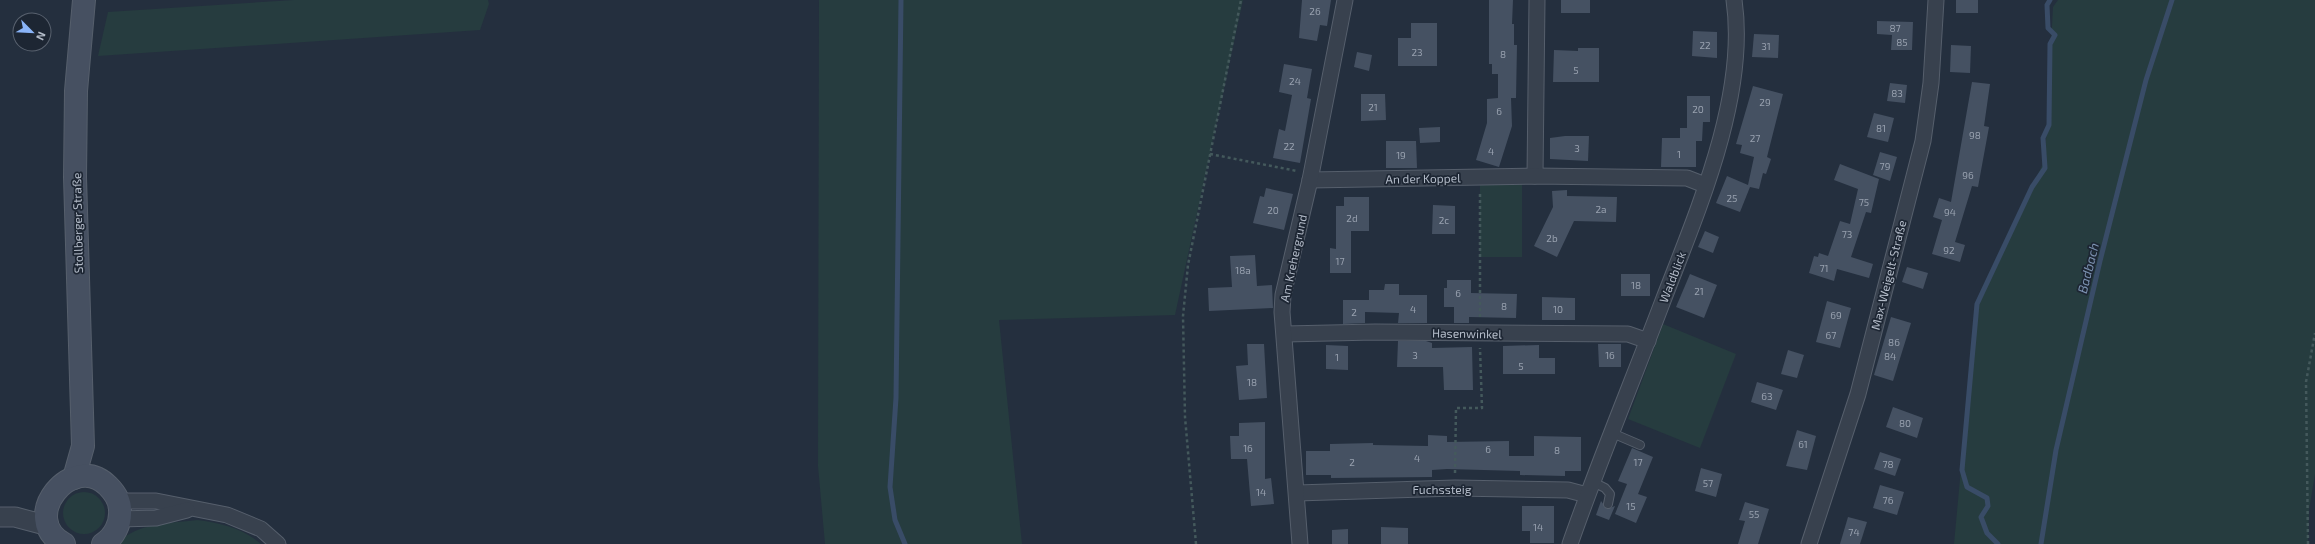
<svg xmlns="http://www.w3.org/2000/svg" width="2315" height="544" font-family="'Exo 2',sans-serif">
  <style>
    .green { fill: #263c3f }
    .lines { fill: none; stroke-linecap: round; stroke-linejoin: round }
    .stream { stroke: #394c67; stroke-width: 5 }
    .building { fill: #455162 }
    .service-casing { stroke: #565f6c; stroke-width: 10 }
    .minor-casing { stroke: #565f6c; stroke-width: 17 }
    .tertiary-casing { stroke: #565f6c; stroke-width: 21 }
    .secondary-casing { stroke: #565f6c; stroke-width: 24 }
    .path { stroke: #44595c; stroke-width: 2.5; stroke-dasharray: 3 3; stroke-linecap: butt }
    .service { stroke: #38414e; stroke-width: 8 }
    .minor { stroke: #38414e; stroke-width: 15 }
    .tertiary { stroke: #38414e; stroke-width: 19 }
    .secondary { stroke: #465061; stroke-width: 22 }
    .labels { text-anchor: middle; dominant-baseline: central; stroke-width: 3.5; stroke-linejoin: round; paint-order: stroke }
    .number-label { font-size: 10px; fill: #98a1af }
    .street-label { font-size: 12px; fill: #b4bcc9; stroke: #1d2633 }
    .water-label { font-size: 13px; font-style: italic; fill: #7c92b1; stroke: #1d2633 }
  </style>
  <rect width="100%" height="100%" fill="#242f3e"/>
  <!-- green -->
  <g class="green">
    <polygon points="294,0 488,0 489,4 480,30 98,56 108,12"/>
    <polygon points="819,0 1243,0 1175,315 999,320 1022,544 825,544 818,466"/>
    <polygon points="2058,0 2315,0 2315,474 2309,510 2308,544 1954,544 1976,307 2045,159 2053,7"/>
    <polygon points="1522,177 1522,257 1480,257 1480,178"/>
    <polygon points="1663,324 1736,354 1700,448 1628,419"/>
    <circle cx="84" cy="513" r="21"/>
    <path d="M197,520C221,523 242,528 261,544H116C139,522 167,524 197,520Z"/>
  </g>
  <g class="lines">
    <!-- stream -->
    <g class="stream">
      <polyline points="901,0 896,398 890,487 895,520 905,544"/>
      <polyline points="1998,544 1987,533 1981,517 1988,506 1987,498 1967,487 1962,470 1977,304 2032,187 2045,168 2043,138 2049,125 2050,44 2055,35 2048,28 2047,5 2050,0"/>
      <polyline points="2041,544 2056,450 2100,261 2146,80 2172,0"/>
    </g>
  </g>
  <!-- building -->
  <g class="building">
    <polygon points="1302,0 1331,0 1327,26 1320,25 1317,41 1299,38"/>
    <polygon points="1489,0 1513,0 1512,24 1514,24 1514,45 1517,45 1516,98 1511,98 1512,126 1499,167 1476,160 1487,123 1487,99 1498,98 1498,74 1492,74 1492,64 1489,64"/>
    <rect x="1561" y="0" width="29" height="13"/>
    <rect x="1956" y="0" width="22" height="13"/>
    <polygon points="1877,21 1913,22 1912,50 1891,50 1892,35 1877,34"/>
    <polygon points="1411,23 1437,23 1437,66 1398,66 1398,38 1411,38"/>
    <polygon points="1693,31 1717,32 1717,58 1692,56"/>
    <polygon points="1754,34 1779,35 1778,58 1752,57"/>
    <polygon points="1951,45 1971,46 1970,73 1950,72"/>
    <polygon points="1578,48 1599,48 1599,82 1553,82 1554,50 1578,51"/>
    <polygon points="1357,52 1372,55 1369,71 1354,67"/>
    <polygon points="1284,64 1312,69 1307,98 1311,99 1300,163 1273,158 1279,129 1285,131 1292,95 1279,92"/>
    <polygon points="1972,82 1990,84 1984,126 1989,127 1978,187 1972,186 1955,242 1965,245 1960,262 1932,254 1942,220 1933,217 1939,198 1951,202"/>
    <polygon points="1890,83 1907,85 1905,103 1887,101"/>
    <polygon points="1753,86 1783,94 1767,157 1771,159 1766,174 1763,173 1759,189 1750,187 1740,212 1716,203 1727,176 1748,185 1754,157 1740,153 1742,145 1736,144"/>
    <polygon points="1361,94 1385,94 1386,120 1361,121"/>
    <polygon points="1687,96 1710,96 1710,122 1703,122 1702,141 1696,141 1696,167 1661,167 1662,138 1680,138 1680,128 1687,128"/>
    <polygon points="1874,113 1894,118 1888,142 1867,137"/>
    <polygon points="1440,127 1440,142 1420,143 1419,128"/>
    <polygon points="1565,136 1589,136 1588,161 1550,159 1550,138"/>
    <polygon points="1386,141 1416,141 1417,168 1386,168"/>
    <polygon points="1880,152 1897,157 1890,181 1873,175"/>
    <polygon points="1840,164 1879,179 1871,213 1866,212 1851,257 1873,264 1869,278 1837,269 1834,281 1809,273 1814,256 1818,257 1819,253 1828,256 1840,221 1850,224 1858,189 1834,180"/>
    <polygon points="1266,188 1293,194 1284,230 1253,223 1260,196 1264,197"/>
    <polygon points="1567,190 1567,196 1617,197 1616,222 1574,221 1557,257 1534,246 1553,207 1552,191"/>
    <polygon points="1344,197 1369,197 1369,231 1351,231 1351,273 1330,273 1330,248 1336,249 1336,206 1344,206"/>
    <polygon points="1433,205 1455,206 1455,234 1432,234"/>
    <polygon points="1705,231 1719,237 1713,253 1698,247"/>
    <polygon points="1255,255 1257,286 1272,285 1273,308 1209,311 1208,288 1232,287 1230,256"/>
    <polygon points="1907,267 1928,273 1923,289 1902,282"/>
    <rect x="1621" y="274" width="29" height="22"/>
    <polygon points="1690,274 1717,285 1704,318 1676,307"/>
    <polygon points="1447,280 1471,280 1471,293 1517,294 1516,318 1469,317 1469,323 1454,323 1454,307 1444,307 1444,288 1447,288"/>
    <polygon points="1385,284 1399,284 1399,295 1427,295 1427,323 1398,323 1399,313 1365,312 1365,323 1343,324 1343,300 1369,300 1369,290 1384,290"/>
    <polygon points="1542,297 1575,298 1575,320 1542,320"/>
    <polygon points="1827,301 1851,308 1840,348 1816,342"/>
    <polygon points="1891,317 1911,323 1893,381 1874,375"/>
    <polygon points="1398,341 1426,341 1432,343 1432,348 1472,347 1473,390 1444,390 1443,367 1397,367"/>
    <polygon points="1247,344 1264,344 1267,398 1239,400 1236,366 1248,365"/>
    <polygon points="1598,344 1621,344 1621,367 1599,367"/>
    <polygon points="1326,345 1348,346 1348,370 1326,369"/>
    <polygon points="1539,345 1539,358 1555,358 1555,374 1503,374 1503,346"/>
    <polygon points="1788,350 1804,355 1797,378 1781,374"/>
    <polygon points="1757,382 1783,390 1776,410 1751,402"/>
    <polygon points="1893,407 1923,418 1917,438 1886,427"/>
    <polygon points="1265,422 1265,479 1271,478 1274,504 1251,506 1247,459 1231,459 1230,436 1239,436 1239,423"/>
    <polygon points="1797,430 1816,436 1807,470 1786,466"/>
    <polygon points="1428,435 1447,436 1447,442 1509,441 1509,456 1534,456 1534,436 1581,437 1581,471 1565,471 1565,476 1520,475 1520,471 1447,469 1432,470 1432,477 1331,478 1331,475 1306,475 1306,451 1330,451 1330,444 1373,443 1373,445 1428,446"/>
    <polygon points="1632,448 1653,457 1638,494 1647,497 1636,523 1615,514 1627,484 1618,481"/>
    <polygon points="1880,452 1901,459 1895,476 1874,469"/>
    <polygon points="1701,468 1722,474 1716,497 1695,491"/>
    <polygon points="1880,485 1904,492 1897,515 1873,508"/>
    <polygon points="1601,501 1607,509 1615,506 1609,520 1596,515"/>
    <polygon points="1745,502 1769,509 1758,544 1738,544 1745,521 1739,520"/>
    <polygon points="1522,506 1554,506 1554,543 1530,543 1530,531 1522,531"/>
    <polygon points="1848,517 1867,522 1860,544 1840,544"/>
    <polygon points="1381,527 1408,528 1408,544 1381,544"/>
    <polygon points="1348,529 1348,544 1332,544 1332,530"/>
  </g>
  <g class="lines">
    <!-- service casing -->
    <g class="service-casing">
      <g id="service">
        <polyline points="1612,433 1640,445"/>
        <polyline points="1593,482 1605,488 1610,494 1608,504"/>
      </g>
    </g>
    <!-- minor casing -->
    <g class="minor-casing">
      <g id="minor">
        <polyline points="1535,176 1537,0"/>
        <polyline points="1310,180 1535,176 1687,178 1705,185"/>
        <polyline points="1285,334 1375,332 1628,334 1648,341"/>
        <polyline points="1297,493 1455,488 1568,490 1587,495"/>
        <polyline points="118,501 156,501 227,515 261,529 278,544"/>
        <polyline points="120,519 156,518 187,510"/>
        <polyline points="1300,544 1282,312 1283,295 1310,180 1345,0"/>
        <path d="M1570,544C1599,461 1633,380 1664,298C1698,210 1748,95 1734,0"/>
        <polyline points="1809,544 1858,394 1923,141 1931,83 1936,0"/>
      </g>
    </g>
    <!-- tertiary casing -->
    <g class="tertiary-casing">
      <polyline id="tertiary" points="0,517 15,517 49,526"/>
    </g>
    <!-- secondary casing -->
    <g class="secondary-casing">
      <g id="secondary">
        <polyline points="74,478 83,446 75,177 76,91 84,0"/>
        <path d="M64,544C17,518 73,450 108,486C115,493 120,501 120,510C121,524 114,537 103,544"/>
      </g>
    </g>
    <!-- path -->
    <g class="path">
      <polyline points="1210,154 1297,171"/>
      <polyline points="1480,317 1480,192"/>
      <polyline points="1455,473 1456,408 1482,408 1480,348"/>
      <polyline points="1196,544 1185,417 1183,316 1188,265 1241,0"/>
      <polyline points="2308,544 2306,382 2315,333"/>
    </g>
    <!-- service -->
    <use href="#service" class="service"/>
    <!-- minor -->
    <use href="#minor" class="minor"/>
    <!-- tertiary -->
    <use href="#tertiary" class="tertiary"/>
    <!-- secondary -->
    <use href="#secondary" class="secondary"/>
  </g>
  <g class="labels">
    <!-- number labels -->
    <g class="number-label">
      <text x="1315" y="11">26</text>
      <text x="1895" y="28">87</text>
      <text x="1902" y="42">85</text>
      <text x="1705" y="45">22</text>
      <text x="1766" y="46">31</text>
      <text x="1417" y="52">23</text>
      <text x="1503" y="54">8</text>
      <text x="1576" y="70">5</text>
      <text x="1295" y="81">24</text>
      <text x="1897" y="93">83</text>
      <text x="1765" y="102">29</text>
      <text x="1373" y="107">21</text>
      <text x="1698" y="109">20</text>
      <text x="1499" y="111">6</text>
      <text x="1881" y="128">81</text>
      <text x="1975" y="135">98</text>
      <text x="1755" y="138">27</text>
      <text x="1289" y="146">22</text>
      <text x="1577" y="148">3</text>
      <text x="1491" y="151">4</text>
      <text x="1679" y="154">1</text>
      <text x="1401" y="155">19</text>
      <text x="1885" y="166">79</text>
      <text x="1968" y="175">96</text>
      <text x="1732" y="198">25</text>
      <text x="1864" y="202">75</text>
      <text x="1601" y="209">2a</text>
      <text x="1273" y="210">20</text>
      <text x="1950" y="212">94</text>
      <text x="1352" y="218">2d</text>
      <text x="1444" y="220">2c</text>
      <text x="1847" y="234">73</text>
      <text x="1552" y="238">2b</text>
      <text x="1949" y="250">92</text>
      <text x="1340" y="261">17</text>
      <text x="1824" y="268">71</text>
      <text x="1243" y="270">18a</text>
      <text x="1636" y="285">18</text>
      <text x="1699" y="291">21</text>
      <text x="1458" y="293">6</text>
      <text x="1504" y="306">8</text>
      <text x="1413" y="309">4</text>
      <text x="1558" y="309">10</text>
      <text x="1354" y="312">2</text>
      <text x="1836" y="315">69</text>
      <text x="1831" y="335">67</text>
      <text x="1894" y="342">86</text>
      <text x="1415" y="355">3</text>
      <text x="1610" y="355">16</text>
      <text x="1890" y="356">84</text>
      <text x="1337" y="357">1</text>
      <text x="1521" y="366">5</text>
      <text x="1252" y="382">18</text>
      <text x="1767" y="396">63</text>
      <text x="1905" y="423">80</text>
      <text x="1803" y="444">61</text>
      <text x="1248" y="448">16</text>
      <text x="1488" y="449">6</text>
      <text x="1557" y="450">8</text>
      <text x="1417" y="458">4</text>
      <text x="1352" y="462">2</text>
      <text x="1638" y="462">17</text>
      <text x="1888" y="464">78</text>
      <text x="1708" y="483">57</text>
      <text x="1261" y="492">14</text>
      <text x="1888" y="500">76</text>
      <text x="1631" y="506">15</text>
      <text x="1754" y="514">55</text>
      <text x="1538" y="527">14</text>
      <text x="1854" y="532">74</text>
    </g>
    <!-- street labels -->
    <g class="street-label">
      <text transform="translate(1423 178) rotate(-1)">An der Koppel</text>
      <text transform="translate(77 223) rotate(-91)">Stollberger Straße</text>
      <text transform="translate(1293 258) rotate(-78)">Am Krehergrund</text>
      <text transform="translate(1888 275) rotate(-76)">Max-Weigelt-Straße</text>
      <text transform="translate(1672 277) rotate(-69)">Waldblick</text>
      <text transform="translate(1467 333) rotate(1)">Hasenwinkel</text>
      <text x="1442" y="489">Fuchssteig</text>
    </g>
    <!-- water labels -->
    <g class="water-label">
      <text transform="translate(2088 268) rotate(-76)">Badbach</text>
    </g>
  </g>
  <!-- north arrow -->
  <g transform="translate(32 32) rotate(114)"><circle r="19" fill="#1d2633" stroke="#59626f"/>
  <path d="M0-3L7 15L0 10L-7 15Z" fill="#8ab4f8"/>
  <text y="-6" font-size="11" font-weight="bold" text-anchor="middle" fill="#b4bcc9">N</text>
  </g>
</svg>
